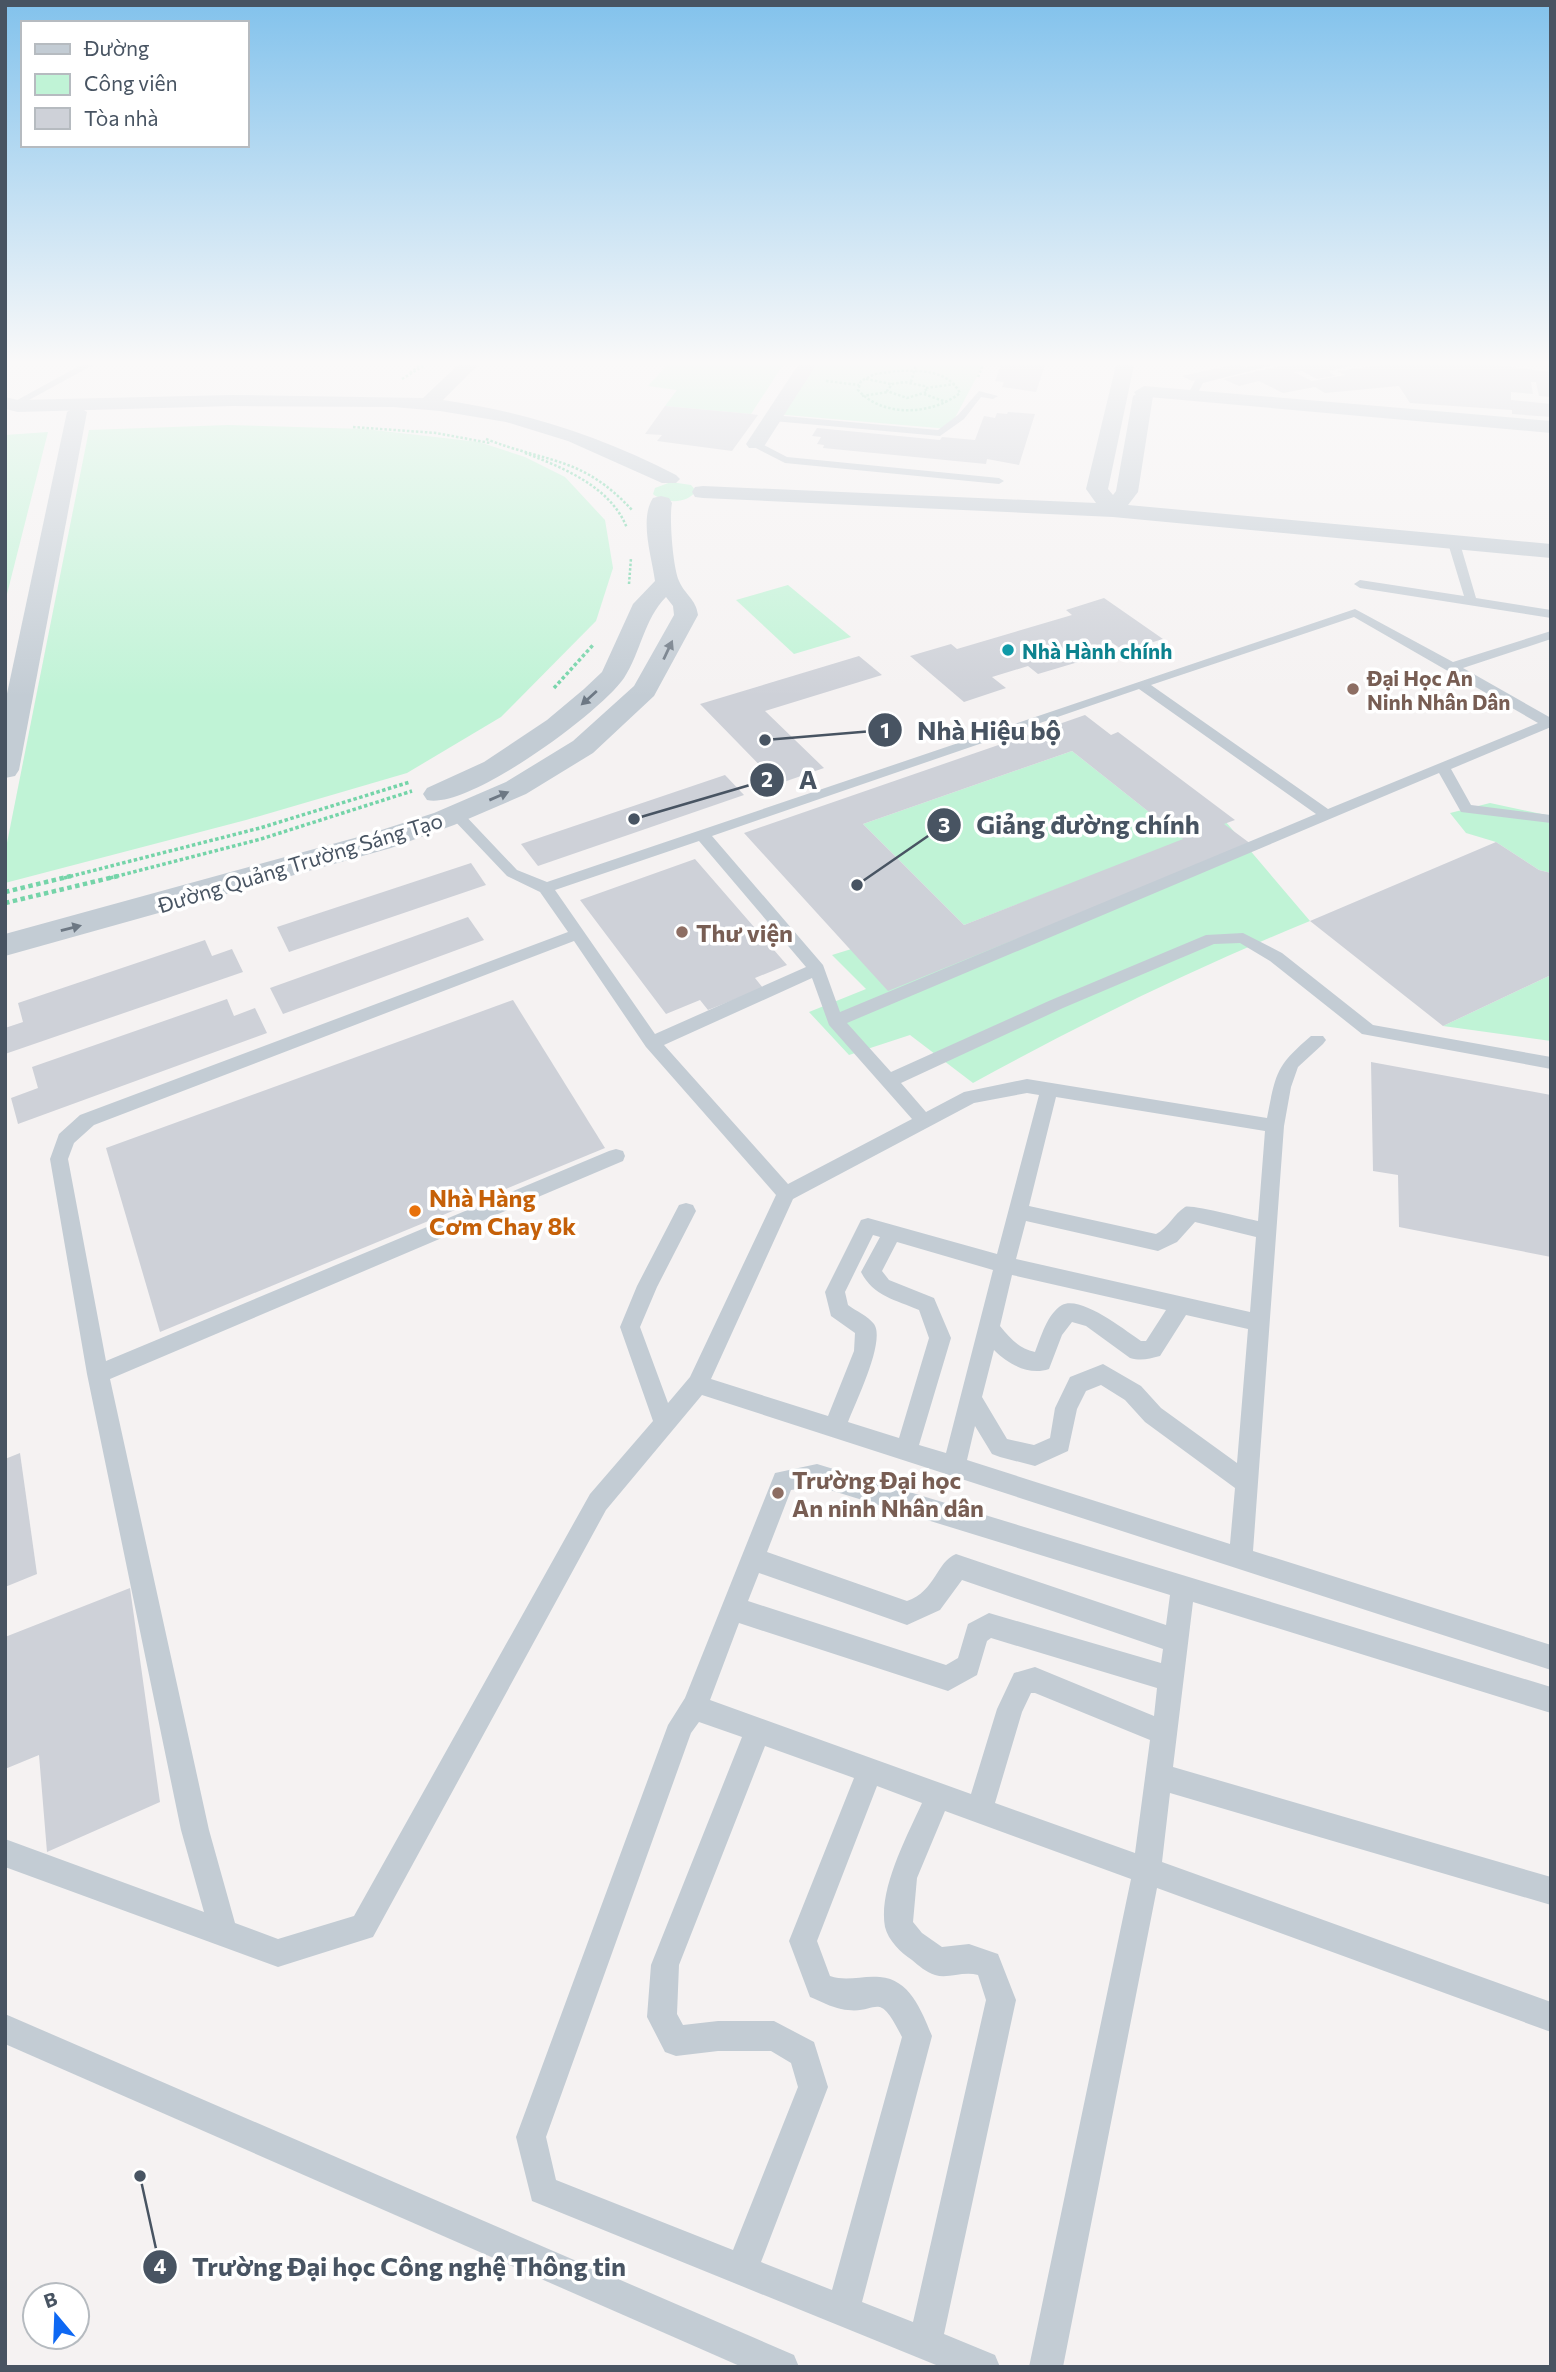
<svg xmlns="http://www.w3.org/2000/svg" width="1556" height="2372" font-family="Commissioner,sans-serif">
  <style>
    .green { fill: #c0f3d6 }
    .building { fill: #ced1d8; fill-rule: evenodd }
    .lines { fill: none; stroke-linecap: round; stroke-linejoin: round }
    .path-far2 { stroke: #75d4a9; stroke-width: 2.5; stroke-dasharray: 2.5 2; stroke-linecap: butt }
    .path-far1 { stroke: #75d4a9; stroke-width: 3.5; stroke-dasharray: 3.5 2.5; stroke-linecap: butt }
    .path { stroke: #75d4a9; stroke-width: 4.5; stroke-dasharray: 4.5 3.5; stroke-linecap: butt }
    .service { fill: #c3ccd4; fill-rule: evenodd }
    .minor { fill: #c3ccd4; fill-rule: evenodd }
    .tertiary { fill: #c3ccd4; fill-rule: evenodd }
    .oneway { fill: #6d7884 }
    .culture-dot { fill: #0f9aa8; stroke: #fff; stroke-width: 2.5 }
    .education-dot { fill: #8d6e63; stroke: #fff; stroke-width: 2.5 }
    .food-dot { fill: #e8710a; stroke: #fff; stroke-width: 2.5 }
    .labels { text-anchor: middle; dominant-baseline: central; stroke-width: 7; stroke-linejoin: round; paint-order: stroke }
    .far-culture-label { font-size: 21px; font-weight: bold; fill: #0d838f; stroke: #fff; text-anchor: start }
    .far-education-label { font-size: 21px; font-weight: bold; fill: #785e54; stroke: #fff; text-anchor: start }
    .far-street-label { font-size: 21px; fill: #485462; stroke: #fff }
    .education-label { font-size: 24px; font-weight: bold; fill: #785e54; stroke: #fff; text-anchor: start }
    .food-label { font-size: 24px; font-weight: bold; fill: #c56008; stroke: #fff; text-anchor: start }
    .leader { fill: none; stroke: #485462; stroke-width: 2.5 }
    .callout-dot { fill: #485462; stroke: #fff; stroke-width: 2.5 }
    .mark-label { font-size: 21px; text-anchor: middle; font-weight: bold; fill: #fff }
    .callout-label { font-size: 26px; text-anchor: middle; font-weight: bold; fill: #485462; stroke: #fff; stroke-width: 7; stroke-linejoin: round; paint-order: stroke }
  </style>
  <rect width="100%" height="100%" fill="#f5f2f2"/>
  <!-- green -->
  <g class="green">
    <polygon points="667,365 783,365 751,414 665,406 677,390 648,386"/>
    <polygon points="806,365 983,365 949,429 775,414"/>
    <polygon points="228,425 365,429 479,442 525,457 565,477 605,520 613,568 596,621 501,717 407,773 246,820 5,883 5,853 89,430"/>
    <polygon points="48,432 5,602 5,435"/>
    <path d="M671,482L691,485L696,491C687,504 665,504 653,494L655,488Z"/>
    <polygon points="788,585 851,637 794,654 736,600"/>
    <path d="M1072,751L1178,835L1220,815L1310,921C1195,968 1082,1023 973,1083L910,1035L849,1055L809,1012L866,989L832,955L887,938L908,969L1114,867L964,925L863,824Z"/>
    <polygon points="1490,803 1551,816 1551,873 1539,870 1496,842 1466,833 1450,813"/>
    <polygon points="1551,975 1551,1041 1443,1026"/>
  </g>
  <!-- building -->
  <g class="building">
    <polygon points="1001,365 1045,365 1036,392 1002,387 1004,382 995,381"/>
    <polygon points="1231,365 1240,365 1247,369 1192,381 1182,376"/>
    <polygon points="1293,365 1353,365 1329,371 1335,376 1317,379 1302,371 1294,372 1312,381 1345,375 1337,371 1382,365 1498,365 1551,372 1551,397 1539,396 1536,382 1531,382 1533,394 1511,392 1511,400 1551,404 1551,417 1512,414 1512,410 1410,403 1399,386 1325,393 1315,387 1283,393 1259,381 1239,386 1223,379 1275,367"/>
    <polygon points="665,406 751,414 758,415 732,451 657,441 662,435 645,434"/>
    <polygon points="1008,412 1035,414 1019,465 987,459 986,464 823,448 824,445 817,444 821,437 812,436 817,428 940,440 942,437 975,440 984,416 995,418 997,413 1007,414"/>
    <polygon points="1104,598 1163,639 1124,651 1111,642 1076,653 1085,660 1038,674 1028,666 992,677 1006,688 964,702 910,656 951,644 957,649 1072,615 1066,610"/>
    <polygon points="859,656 882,675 765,711 824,768 778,784 700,704"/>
    <path d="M1085,715L1111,735L1118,732L1235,820L1224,824L1251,844L888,991L744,833ZM1072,751L1183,839L964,925L863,824Z"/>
    <polygon points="725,775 744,795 538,866 521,844"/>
    <polygon points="1496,842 1539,870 1551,873 1551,975 1443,1026 1310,921"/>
    <polygon points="695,859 787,965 755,978 763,988 708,1010 700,1000 666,1014 580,900"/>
    <polygon points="471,863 486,885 289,952 277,927"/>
    <polygon points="468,917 484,940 283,1014 270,988"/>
    <polygon points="205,940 212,956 232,949 243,972 5,1054 5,1028 23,1022 18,1003"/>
    <polygon points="227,999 234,1016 255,1008 267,1033 18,1124 11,1098 38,1088 32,1067"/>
    <polygon points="513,1000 605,1148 160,1332 106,1148"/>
    <polygon points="1371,1062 1551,1095 1551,1257 1399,1227 1398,1175 1373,1171"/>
    <polygon points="20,1453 37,1574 5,1587 5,1459"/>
    <polygon points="130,1588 160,1802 47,1852 39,1755 5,1769 5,1637"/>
  </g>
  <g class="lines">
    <!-- path-far2 -->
    <g class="path-far2">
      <path d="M897,371C920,370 948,370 960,393C932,415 883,418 858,390L861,381L875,374Z"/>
      <polyline points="410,373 420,365"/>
      <polyline points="978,377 983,365"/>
      <polyline points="402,379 425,365"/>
      <polyline points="866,379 891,384"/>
      <polyline points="826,381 859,385"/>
      <polygon points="905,382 924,386 927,392 907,398 887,391 892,384"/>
      <polyline points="911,382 916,365"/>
      <polyline points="926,388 955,384"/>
      <polyline points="924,394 946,402"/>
      <polyline points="862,396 888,392"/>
      <polyline points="353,427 436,433 490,443"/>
      <path d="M486,439C547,463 582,456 632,510"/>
      <path d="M525,453C564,468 611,487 627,528"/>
      <polyline points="629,584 631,558"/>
    </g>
    <!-- path-far1 -->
    <g class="path-far1">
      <polyline points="554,688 593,645"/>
      <polyline points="64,878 260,828 410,782"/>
      <polyline points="110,878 261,839 412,791"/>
    </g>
    <!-- path -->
    <g class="path">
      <polyline points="5,892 71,876"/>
      <polyline points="5,903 118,876"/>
    </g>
    <!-- service -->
    <g class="service">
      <polygon points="81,365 93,365 18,406 10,404"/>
      <polygon points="1256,365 1274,365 1203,383 1195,398 1187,396 1196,379"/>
      <polygon points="979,391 998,396 993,399 981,397 964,419 940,436 773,421 768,418 773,415 938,430 958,415"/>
      <polygon points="756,441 787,457 999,478 1004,481 999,484 785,463 752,446 751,444"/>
      <polygon points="1453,537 1459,540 1476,598 1551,610 1551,618 1360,588 1354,584 1360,580 1464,596 1447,540"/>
      <path d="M1355,609L1453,662L1551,631V639L1463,668L1551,718V727L1451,769L1471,805L1551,815V823L1461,812L1439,773L847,1023L891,1072L1051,1000L1206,935L1243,933L1282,953L1373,1025L1551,1057V1069L1362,1034L1270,961L1240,943L1214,944L1063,1008L901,1083L926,1112L964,1092L1027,1079L1267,1118C1276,1072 1276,1066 1311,1036H1323L1326,1040L1323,1044L1298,1067L1291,1087L1284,1126L1253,1551L1551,1645V1670L702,1395L606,1510L373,1937L278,1967L5,1867V1839L204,1912L181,1830L87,1374L50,1159L59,1134L80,1115L568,932L540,892L507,876L451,817L449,814L451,811H461L517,870L547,882ZM1354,617L1538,723L1328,809L1151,685ZM1139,689L1316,814L840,1012L823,965L712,836ZM699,841L806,967L655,1034L555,890ZM574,941L646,1047L776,1195L690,1377L668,1403L640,1327L657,1287L696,1211L693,1205L686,1203L679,1205L637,1286L620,1327L653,1421L590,1494L354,1916L278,1939L235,1923L209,1830L110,1379L623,1161L625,1156L623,1151L616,1149L609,1151L106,1361L68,1159L74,1143L94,1125ZM812,978L829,1025L912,1119L788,1184L664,1045ZM1027,1093L1039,1095L997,1254L868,1218L861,1220L825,1292L831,1316L855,1333L854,1351L828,1416L711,1379L793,1199L974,1103ZM1056,1097L1265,1131L1258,1221C1247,1219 1191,1204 1185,1207C1174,1214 1168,1228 1156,1234L1029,1206ZM1026,1221L1158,1251L1177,1242L1195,1222L1256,1237L1250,1312L1016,1259ZM873,1235L880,1237L861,1272C873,1296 896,1300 919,1310L929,1338L899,1438L848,1422C855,1403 886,1341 874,1324C868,1316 856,1311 848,1305L845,1292ZM897,1242L993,1270L946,1453L919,1445L951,1338L934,1298L889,1280L882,1271ZM1012,1275L1166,1310L1146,1341H1141C1126,1331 1081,1295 1062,1305C1047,1314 1041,1337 1035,1352C1019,1349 1010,1338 1000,1326ZM1186,1315L1248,1329L1237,1463L1161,1408L1141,1386L1103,1364L1070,1377L1055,1408L1050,1438L1034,1445L1007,1439L982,1397L994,1350C1008,1364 1029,1376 1049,1369L1062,1335L1072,1322L1086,1326L1130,1358C1141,1361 1149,1359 1160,1356ZM1101,1385L1125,1400L1145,1422L1235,1488L1230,1544L967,1460L975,1426L992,1454L1000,1457L1035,1466L1068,1451L1077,1409L1086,1391Z"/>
      <path d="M817,1464L1551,1687V1713L1193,1602L1173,1767L1551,1877V1905L1170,1793L1162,1862L1551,2002V2032L1157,1888L1063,2367H1029L1131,1879L945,1811L917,1878L913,1922L922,1933L942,1947L969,1944L998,1954L1016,2000L944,2334L995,2355L1000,2367H941L532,2201L516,2137L668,1725L685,1698L775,1473ZM817,1486L1170,1595L1166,1625L956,1554C936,1562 936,1591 907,1601L767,1552L791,1490ZM759,1573L907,1625L940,1610L962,1580L1163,1649L1161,1663L989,1613L968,1624L958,1658L946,1665L748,1601ZM739,1623L948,1691L977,1675L987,1641L991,1638L1157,1688L1154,1716L1035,1667L1014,1673L997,1709L971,1794L710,1700ZM1031,1693H1035L1150,1740L1135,1853L995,1803L1022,1712ZM699,1722L742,1737L651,1965L647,2017L665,2052L676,2056L718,2051H771L791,2063L798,2087L733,2250L556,2180L546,2137L691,1733ZM765,1746L854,1778L789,1941L810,1997C820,2001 831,2007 841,2009C880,2017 876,1986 902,2037L832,2290L761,2262L828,2087L814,2042L774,2021H718L683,2025L677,2014L679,1965ZM877,1786L922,1803C907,1836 878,1890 885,1927C888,1940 901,1953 912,1960C919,1966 926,1972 935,1975C948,1979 963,1971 978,1975L986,2000L913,2322L862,2302L932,2036C922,2012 910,1979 880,1977C862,1975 848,1982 830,1976L817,1941Z"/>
      <polygon points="5,2014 794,2355 799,2367 742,2367 5,2044"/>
    </g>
    <!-- minor -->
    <g class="minor">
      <polygon points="798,365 816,365 763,448 749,448 746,444"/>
      <polygon points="1144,386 1551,421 1551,433 1137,396 1134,392"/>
      <polygon points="77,406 87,412 19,770 15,776 5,778 5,703 67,412"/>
    </g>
    <!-- tertiary -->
    <g class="tertiary">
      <path d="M458,365H478L443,400C526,412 602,437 676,475L680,479L676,483H662L568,441L506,422L440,411L393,407L233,406L18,412L5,409V397L18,400L233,395L423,398Z"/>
      <polygon points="1116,365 1134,365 1108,489 1113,495 1116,491 1133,396 1143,390 1153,396 1138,492 1128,505 1551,544 1551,558 1113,517 703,498 695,497 692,492 695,487 703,486 1096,503 1086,489"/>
      <path d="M661,496L669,498L672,503C669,518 673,568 679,581C685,595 696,599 698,615L654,696L593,753L526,794L454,825L391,848L5,956V934L369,834L434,813L506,782L573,741L634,686L674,615L673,606L666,597C644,619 641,652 624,678C600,713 468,810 427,800L423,794L427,788L484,762L547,720L584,689L602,672L633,604L655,581C652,558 639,519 653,498Z"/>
    </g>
  </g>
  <!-- one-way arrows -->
  <defs><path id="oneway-solid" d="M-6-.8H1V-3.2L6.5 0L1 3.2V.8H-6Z" transform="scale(1.75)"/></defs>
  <g class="oneway">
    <use href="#oneway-solid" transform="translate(668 650) rotate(-65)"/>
    <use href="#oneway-solid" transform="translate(589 698) rotate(138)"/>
    <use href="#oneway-solid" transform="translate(499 796) rotate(-23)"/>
    <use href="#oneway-solid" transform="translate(71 928) rotate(-14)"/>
  </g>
  <!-- sky -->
  <linearGradient id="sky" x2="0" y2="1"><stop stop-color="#82c2ec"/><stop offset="0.52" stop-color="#faf9f9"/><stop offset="1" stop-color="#faf9f9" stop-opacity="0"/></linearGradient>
  <rect width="1556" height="697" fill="url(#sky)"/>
  <!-- markers -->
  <circle class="culture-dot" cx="1008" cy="650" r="7"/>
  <g class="education-dot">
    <circle cx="1353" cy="689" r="7"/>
    <circle cx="682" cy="932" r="7"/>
    <circle cx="778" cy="1493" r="7"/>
  </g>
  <circle class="food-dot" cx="415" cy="1211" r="7"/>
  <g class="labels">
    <!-- far-culture labels -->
    <g class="far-culture-label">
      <text x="1022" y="650">Nhà Hành chính</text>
    </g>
    <!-- far-education labels -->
    <g class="far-education-label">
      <text x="1367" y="677">Đại Học An<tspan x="1367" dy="24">Ninh Nhân Dân</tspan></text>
    </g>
    <!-- far-street labels -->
    <g class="far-street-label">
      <text transform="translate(300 862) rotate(-17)">Đường Quảng Trường Sáng Tạo</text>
    </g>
    <!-- education labels -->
    <g class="education-label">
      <text x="696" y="932">Thư viện</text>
      <text x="792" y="1479">Trường Đại học<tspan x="792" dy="28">An ninh Nhân dân</tspan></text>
    </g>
    <!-- food labels -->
    <g class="food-label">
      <text x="429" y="1197">Nhà Hàng<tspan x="429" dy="28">Cơm Chay 8k</tspan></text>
    </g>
  </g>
  <!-- callouts -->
  <path class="leader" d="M765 740L885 730M634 819L767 780M857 885L944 825M140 2176L160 2267"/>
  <g class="callout-dot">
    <circle cx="765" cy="740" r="7"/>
    <circle cx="634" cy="819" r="7"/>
    <circle cx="857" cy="885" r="7"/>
    <circle cx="140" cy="2176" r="7"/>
    <circle cx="885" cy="730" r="18"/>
    <circle cx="767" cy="780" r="18"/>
    <circle cx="944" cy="825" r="18"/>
    <circle cx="160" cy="2267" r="18"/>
  </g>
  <g class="mark-label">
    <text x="885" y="738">1</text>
    <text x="767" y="787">2</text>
    <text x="944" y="833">3</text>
    <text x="160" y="2274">4</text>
  </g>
  <g class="callout-label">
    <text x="989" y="740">Nhà Hiệu bộ</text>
    <text x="808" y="789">A</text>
    <text x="1088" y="834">Giảng đường chính</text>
    <text x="409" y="2276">Trường Đại học Công nghệ Thông tin</text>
  </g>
  <!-- border -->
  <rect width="1556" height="2372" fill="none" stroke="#485462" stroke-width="14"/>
  <!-- legend -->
  <rect x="21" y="21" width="228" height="126" fill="#ffffff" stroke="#b6bbc0" stroke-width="2"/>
  <rect x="35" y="44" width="35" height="10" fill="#c3ccd4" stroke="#b6bbc0" stroke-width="2"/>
  <text x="84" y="56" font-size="21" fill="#485462">Đường</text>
  <rect x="35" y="74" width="35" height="21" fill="#c0f3d6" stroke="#b6bbc0" stroke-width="2"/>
  <text x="84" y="91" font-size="21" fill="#485462">Công viên</text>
  <rect x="35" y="108" width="35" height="21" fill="#ced1d8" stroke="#b6bbc0" stroke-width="2"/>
  <text x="84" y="126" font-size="21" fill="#485462">Tòa nhà</text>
  <!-- north arrow -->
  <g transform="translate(56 2316) rotate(341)"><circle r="33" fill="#ffffff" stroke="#b6bbc0" stroke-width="2"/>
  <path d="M0-5L12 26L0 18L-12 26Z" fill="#0e68f3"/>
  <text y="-10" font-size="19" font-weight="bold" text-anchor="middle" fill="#485462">B</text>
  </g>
</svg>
